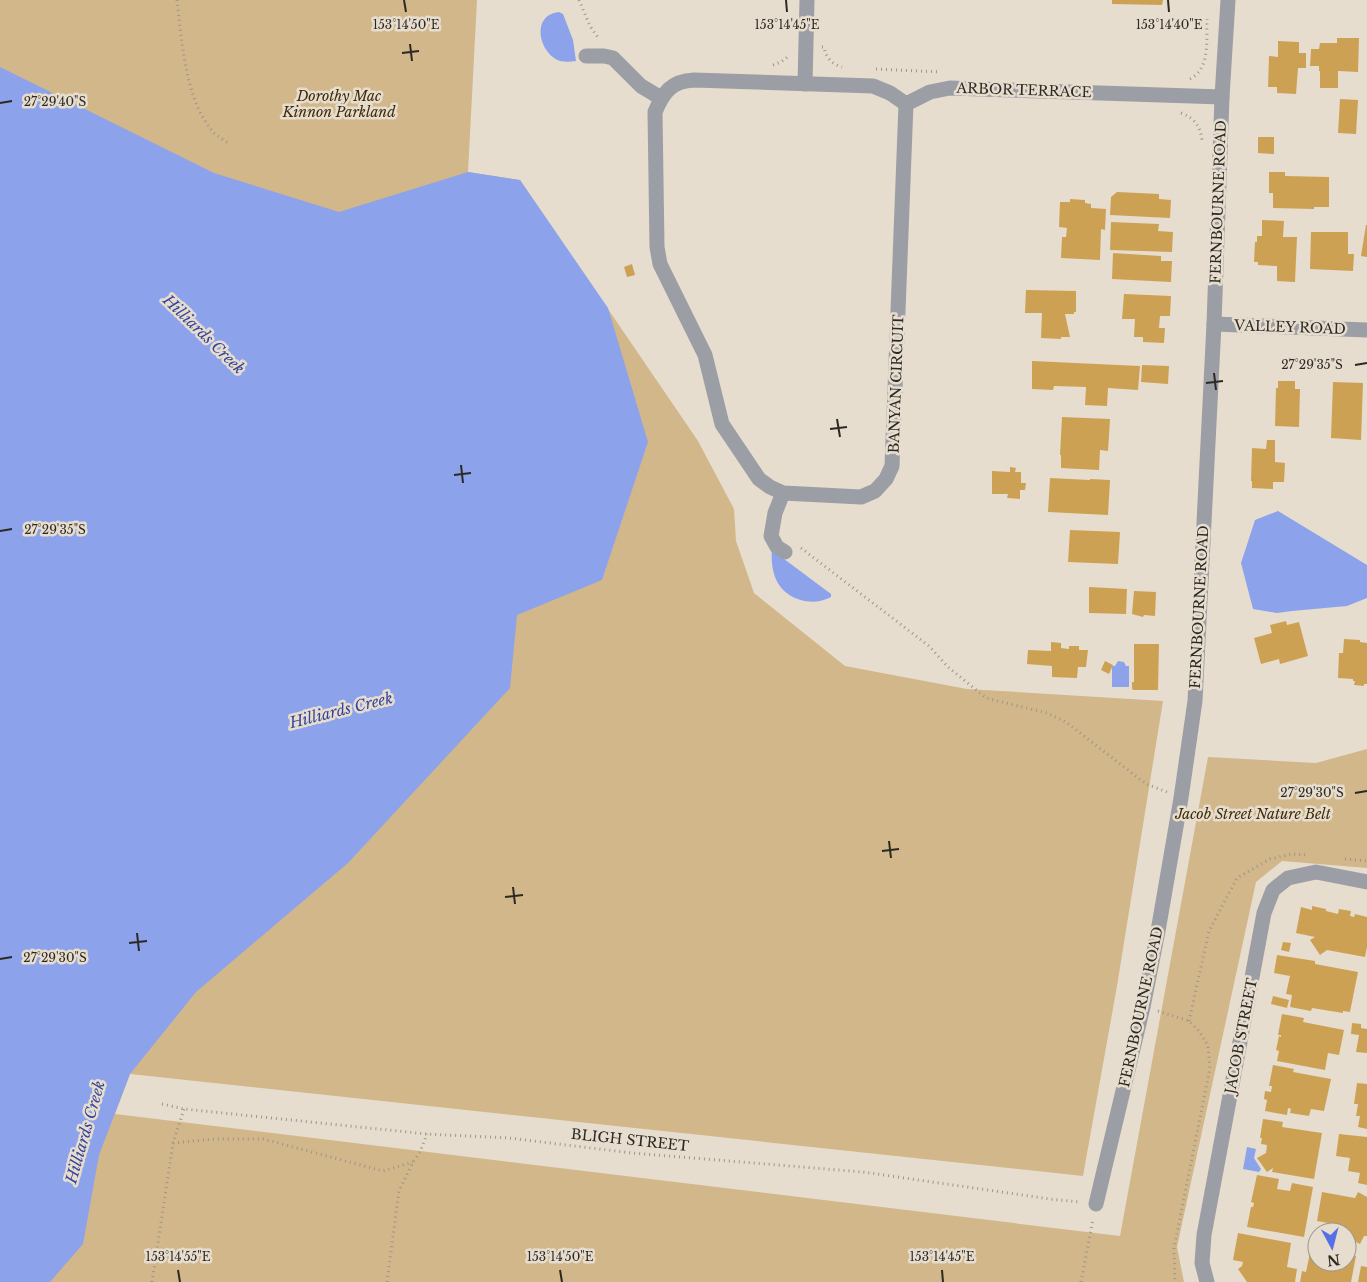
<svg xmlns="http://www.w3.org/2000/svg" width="1367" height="1282" font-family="'Libre Baskerville',serif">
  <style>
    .green { fill: #d2b78a }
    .water { fill: #8ca2eb }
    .building { fill: #cda153 }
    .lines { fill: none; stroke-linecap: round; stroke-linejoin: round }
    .path { stroke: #9c958a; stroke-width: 3; stroke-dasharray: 1 4; stroke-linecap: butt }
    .minor { stroke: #9c9ea5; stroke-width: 15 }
    .ticks { fill: none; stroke: #2c2923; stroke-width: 2 }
    .labels { text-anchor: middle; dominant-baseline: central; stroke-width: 5; stroke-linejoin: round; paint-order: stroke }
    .street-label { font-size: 14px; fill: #2c2923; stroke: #e7ddce }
    .park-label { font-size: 14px; font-style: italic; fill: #3d2b08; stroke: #e7ddce }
    .water-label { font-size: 15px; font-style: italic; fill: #349; stroke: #e7ddce }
    .ticks-label { font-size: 12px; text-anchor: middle; fill: #2c2923; stroke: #e7ddce; stroke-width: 5; stroke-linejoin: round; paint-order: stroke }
  </style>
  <rect width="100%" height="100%" fill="#e7ddce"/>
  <!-- green -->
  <polygon class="green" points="0,0 477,0 468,172 520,180 698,441 734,509 736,541 754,593 845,666 967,689 1163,701 1117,986 1083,1176 130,1074 115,1114 1120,1236 1208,757 1316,763 1367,749 1367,868 1282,861 1256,882 1177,1247 1184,1282 0,1282"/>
  <!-- water -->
  <g class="water">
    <path d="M559,12L563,14L573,40L576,61C570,62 565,62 560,61C539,54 530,15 559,12Z"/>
    <polygon points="0,67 214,173 339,212 468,172 520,180 608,308 648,442 602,580 517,615 510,688 348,863 196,992 130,1074 99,1155 83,1244 50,1282 0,1282"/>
    <polygon points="1278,511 1367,565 1367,598 1347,606 1292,611 1277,613 1253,609 1241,563 1255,520"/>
    <path d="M772,550L831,594V597C811,608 783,599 775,577C772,569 771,558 772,550Z"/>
    <polygon points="1118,661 1124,662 1126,666 1129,666 1129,687 1112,687 1112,666 1115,666"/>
    <polygon points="1247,1147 1256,1149 1254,1158 1261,1169 1259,1172 1243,1169"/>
  </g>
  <!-- building -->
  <g class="building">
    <polygon points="1112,0 1163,0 1162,5 1112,4"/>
    <polygon points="1337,38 1359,38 1358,72 1338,71 1338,88 1320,88 1320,71 1319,71 1319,66 1310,66 1311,49 1319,49 1320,43 1337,43"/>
    <polygon points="1278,41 1299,42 1299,53 1306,53 1306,68 1298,68 1296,94 1277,93 1277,87 1268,87 1269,56 1278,57"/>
    <polygon points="1340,99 1358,100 1356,134 1338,133"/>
    <polygon points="1258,137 1274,137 1274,154 1258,153"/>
    <polygon points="1269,172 1285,172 1285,176 1329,177 1329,207 1314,207 1314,209 1273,208 1273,193 1269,193"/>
    <polygon points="1117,192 1159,194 1159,199 1171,200 1170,218 1110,215 1111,197"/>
    <polygon points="1070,199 1085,200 1085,203 1091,204 1091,208 1106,209 1105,230 1101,229 1100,260 1061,258 1062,237 1066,237 1067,228 1059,227 1060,202 1070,202"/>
    <polygon points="1262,220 1284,221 1283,237 1297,237 1295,282 1277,281 1277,266 1258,265 1258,262 1254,262 1255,242 1257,242 1257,236 1262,236"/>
    <polygon points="1111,222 1159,224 1158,231 1173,232 1172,252 1110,250"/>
    <polygon points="1366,225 1367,225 1367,257 1361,256"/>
    <polygon points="1311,232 1348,232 1348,254 1354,254 1353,271 1310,269"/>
    <polygon points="1113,253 1161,256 1161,261 1172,261 1171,282 1112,279"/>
    <polygon points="632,264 635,275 627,277 624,267"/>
    <polygon points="1026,290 1076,291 1076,312 1074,312 1074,314 1065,314 1070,337 1061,337 1061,339 1041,338 1042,313 1025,313"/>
    <polygon points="1124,294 1171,296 1170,316 1160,316 1159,328 1165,328 1164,343 1143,342 1143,337 1134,337 1135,319 1122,319"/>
    <polygon points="1032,361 1140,366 1138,390 1108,388 1107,406 1085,405 1086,387 1054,386 1053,390 1032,389"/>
    <polygon points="1142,365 1169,366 1168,384 1141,382"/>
    <polygon points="1278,381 1295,381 1295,389 1300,389 1299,427 1275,426 1276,388 1278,388"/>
    <polygon points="1333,382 1363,383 1361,440 1331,438"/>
    <polygon points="1062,417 1110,419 1108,451 1100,450 1099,470 1061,468 1061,455 1060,455"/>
    <polygon points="1267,440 1275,440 1275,462 1285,463 1284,482 1273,482 1273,489 1252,488 1252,481 1251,481 1252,448 1266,449"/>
    <polygon points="1010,467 1016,468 1015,472 1021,472 1021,483 1026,483 1025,490 1020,490 1020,499 1007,498 1008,494 992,494 992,471 1010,472"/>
    <polygon points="1050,478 1090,480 1090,479 1110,480 1108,515 1048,512"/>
    <polygon points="1070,530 1120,532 1118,564 1068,562"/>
    <polygon points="1089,587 1127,589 1126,614 1089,613"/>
    <polygon points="1134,591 1156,592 1155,616 1144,615 1143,617 1132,614"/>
    <polygon points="1286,621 1287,625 1299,622 1308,656 1280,664 1279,659 1261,664 1254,638 1272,633 1270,625"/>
    <polygon points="1344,639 1360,640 1360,642 1367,643 1367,684 1364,684 1364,686 1354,685 1355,681 1353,681 1353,679 1338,678 1339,653 1343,653"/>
    <polygon points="1051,642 1061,643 1061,648 1069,649 1069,646 1079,646 1079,650 1088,650 1086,667 1078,667 1077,678 1052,677 1052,666 1027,664 1028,650 1051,651"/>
    <polygon points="1134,644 1159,644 1158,690 1134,690 1132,689 1132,682 1134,682"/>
    <polygon points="1105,661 1113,665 1109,674 1101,670"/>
    <polygon points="1312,906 1326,909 1326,911 1338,914 1339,909 1351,911 1350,916 1354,917 1355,914 1367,917 1367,947 1365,957 1327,950 1320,955 1310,940 1315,937 1296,933 1301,907 1312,910"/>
    <polygon points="1283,942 1291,943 1289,952 1281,950"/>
    <polygon points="1277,955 1315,961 1315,964 1358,972 1350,1012 1343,1011 1343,1013 1312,1008 1311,1011 1290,1007 1292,995 1286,994 1290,976 1274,973"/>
    <polygon points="1273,996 1289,1000 1287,1008 1271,1004"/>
    <polygon points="1282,1014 1304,1018 1303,1022 1344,1030 1339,1055 1328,1053 1325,1070 1277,1061 1279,1051 1276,1050 1279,1036 1281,1037 1281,1035 1278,1035"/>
    <polygon points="1352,1023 1361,1024 1361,1028 1367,1029 1367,1053 1356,1052 1359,1035 1351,1034"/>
    <polygon points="1273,1065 1294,1069 1293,1072 1331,1079 1324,1111 1311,1109 1309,1116 1290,1113 1291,1109 1288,1108 1287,1115 1265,1111 1267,1100 1264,1099 1265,1091 1271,1092 1272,1086 1269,1086"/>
    <polygon points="1357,1083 1367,1084 1367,1129 1358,1127 1360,1116 1356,1116 1358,1104 1354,1104"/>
    <polygon points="1263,1119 1283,1122 1282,1127 1322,1133 1314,1179 1272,1172 1273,1168 1267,1172 1257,1158 1266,1153 1267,1145 1261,1144 1262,1138 1260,1138"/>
    <polygon points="1339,1134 1367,1137 1367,1185 1358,1183 1360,1173 1348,1171 1350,1158 1336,1156"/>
    <polygon points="1257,1175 1279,1179 1277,1189 1290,1191 1292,1183 1313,1187 1304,1237 1247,1227 1251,1207 1253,1207 1254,1203 1251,1202"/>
    <polygon points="1322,1192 1355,1198 1358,1192 1367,1197 1367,1236 1364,1236 1360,1244 1347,1238 1347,1232 1341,1232 1344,1226 1317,1221"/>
    <polygon points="1238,1233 1291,1243 1287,1267 1297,1269 1295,1282 1247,1282 1238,1269 1242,1266 1243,1262 1233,1260"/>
    <polygon points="1311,1248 1317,1249 1317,1262 1347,1262 1347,1249 1352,1250 1351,1255 1356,1256 1351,1282 1300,1282 1302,1271 1306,1272"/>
    <polygon points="1361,1266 1367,1267 1367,1282 1358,1282"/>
  </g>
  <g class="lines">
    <!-- path -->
    <g class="path">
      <path d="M177,0C182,41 185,101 214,133C219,137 225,141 230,144"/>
      <polyline points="579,0 590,26 599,39"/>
      <path d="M822,47H824C826,58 832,64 842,67"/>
      <polyline points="773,65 781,62 789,56"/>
      <polyline points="876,69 940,72"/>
      <path d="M1190,79C1211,68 1206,39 1207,19"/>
      <path d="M1181,113C1195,118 1201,127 1202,142"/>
      <polyline points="801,548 929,646 948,667 986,698 1047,713 1066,722 1146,784 1167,792"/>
      <polyline points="1345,859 1367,861"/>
      <polyline points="1158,1011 1189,1021 1199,1031 1208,1046 1210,1068 1174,1248 1175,1282"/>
      <polyline points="1189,1021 1209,931 1237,878 1270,859 1292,854 1309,855"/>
      <polyline points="162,1104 184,1109 427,1134 509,1138 632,1153 863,1172 1050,1199 1080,1202"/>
      <polyline points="173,1143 215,1139 263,1139 383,1171 413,1162"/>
      <polyline points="152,1282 173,1143 184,1109"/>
      <polyline points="387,1282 399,1191 413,1162 420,1152 427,1134"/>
      <polyline points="1081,1282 1093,1219"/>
    </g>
    <!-- minor -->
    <g class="minor">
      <polyline points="586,56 604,56 613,58 641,86 661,98"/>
      <polyline points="805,84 807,0"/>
      <path d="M906,104L892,466L886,479L875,491L861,497L783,493L770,487L759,479L722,424L705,355L660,264L657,247L655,112C663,93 671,81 694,80L873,86L890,93L906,104L930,92L950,88L1222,97"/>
      <polyline points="1214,324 1367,330"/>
      <polyline points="783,493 775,513 771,536 777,547 785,552"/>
      <polyline points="1096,1204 1143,1007 1158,931 1181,798 1195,701 1214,324 1222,97 1228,0"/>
      <polyline points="1207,1282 1202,1263 1204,1235 1264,913 1273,890 1288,878 1316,872 1367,882"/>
    </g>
  </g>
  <!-- ticks -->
  <path class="ticks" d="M404,0L406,12M786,0L787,12M1168,0L1169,12M410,44L412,61M402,53L419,51M0,103L12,101M1355,365L1367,363M1214,373L1216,390M1206,383L1223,381M837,419L840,437M830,429L847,427M461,465L463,483M454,475L471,473M0,531L12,529M1355,793L1367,791M889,841L891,858M882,851L899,849M513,887L515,904M505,897L523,895M137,933L139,951M129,943L147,941M0,959L12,957M178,1270L180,1282M560,1270L562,1282M942,1270L943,1282"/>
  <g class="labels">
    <!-- street labels -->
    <g class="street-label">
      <text transform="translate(1024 90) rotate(2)">ARBOR TERRACE</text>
      <text transform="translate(1218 202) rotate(-88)">FERNBOURNE ROAD</text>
      <text transform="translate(1290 327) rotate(2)">VALLEY ROAD</text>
      <text transform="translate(896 384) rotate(-88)">BANYAN CIRCUIT</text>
      <text transform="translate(1199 607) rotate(-87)">FERNBOURNE ROAD</text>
      <text transform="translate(1141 1007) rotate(-78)">FERNBOURNE ROAD</text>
      <text transform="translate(1241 1036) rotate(-79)">JACOB STREET</text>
      <text transform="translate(630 1140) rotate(6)">BLIGH STREET</text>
    </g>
    <!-- park labels -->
    <g class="park-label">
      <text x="339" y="96">Dorothy Mac<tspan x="339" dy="16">Kinnon Parkland</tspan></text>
      <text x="1253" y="814">Jacob Street Nature Belt</text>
    </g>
    <!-- water labels -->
    <g class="water-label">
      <text transform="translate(204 334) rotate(44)">Hilliards Creek</text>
      <text transform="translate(341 710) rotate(-14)">Hilliards Creek</text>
      <text transform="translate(85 1132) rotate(-74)">Hilliards Creek</text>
    </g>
  </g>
  <g class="ticks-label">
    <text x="406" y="29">153°14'50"E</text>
    <text x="787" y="29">153°14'45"E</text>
    <text x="1169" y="29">153°14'40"E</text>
    <text x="55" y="106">27°29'40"S</text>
    <text x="1312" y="369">27°29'35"S</text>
    <text x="55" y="534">27°29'35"S</text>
    <text x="1312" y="797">27°29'30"S</text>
    <text x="55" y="962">27°29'30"S</text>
    <text x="178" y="1261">153°14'55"E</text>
    <text x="560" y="1261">153°14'50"E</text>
    <text x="942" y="1261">153°14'45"E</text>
  </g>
  <!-- north arrow -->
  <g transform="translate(1332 1247) rotate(173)"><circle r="24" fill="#e7ddce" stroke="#9c958a"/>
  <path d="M0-4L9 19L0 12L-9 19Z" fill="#5670e6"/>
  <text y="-8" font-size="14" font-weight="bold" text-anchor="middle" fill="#2c2923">N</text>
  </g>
</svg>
